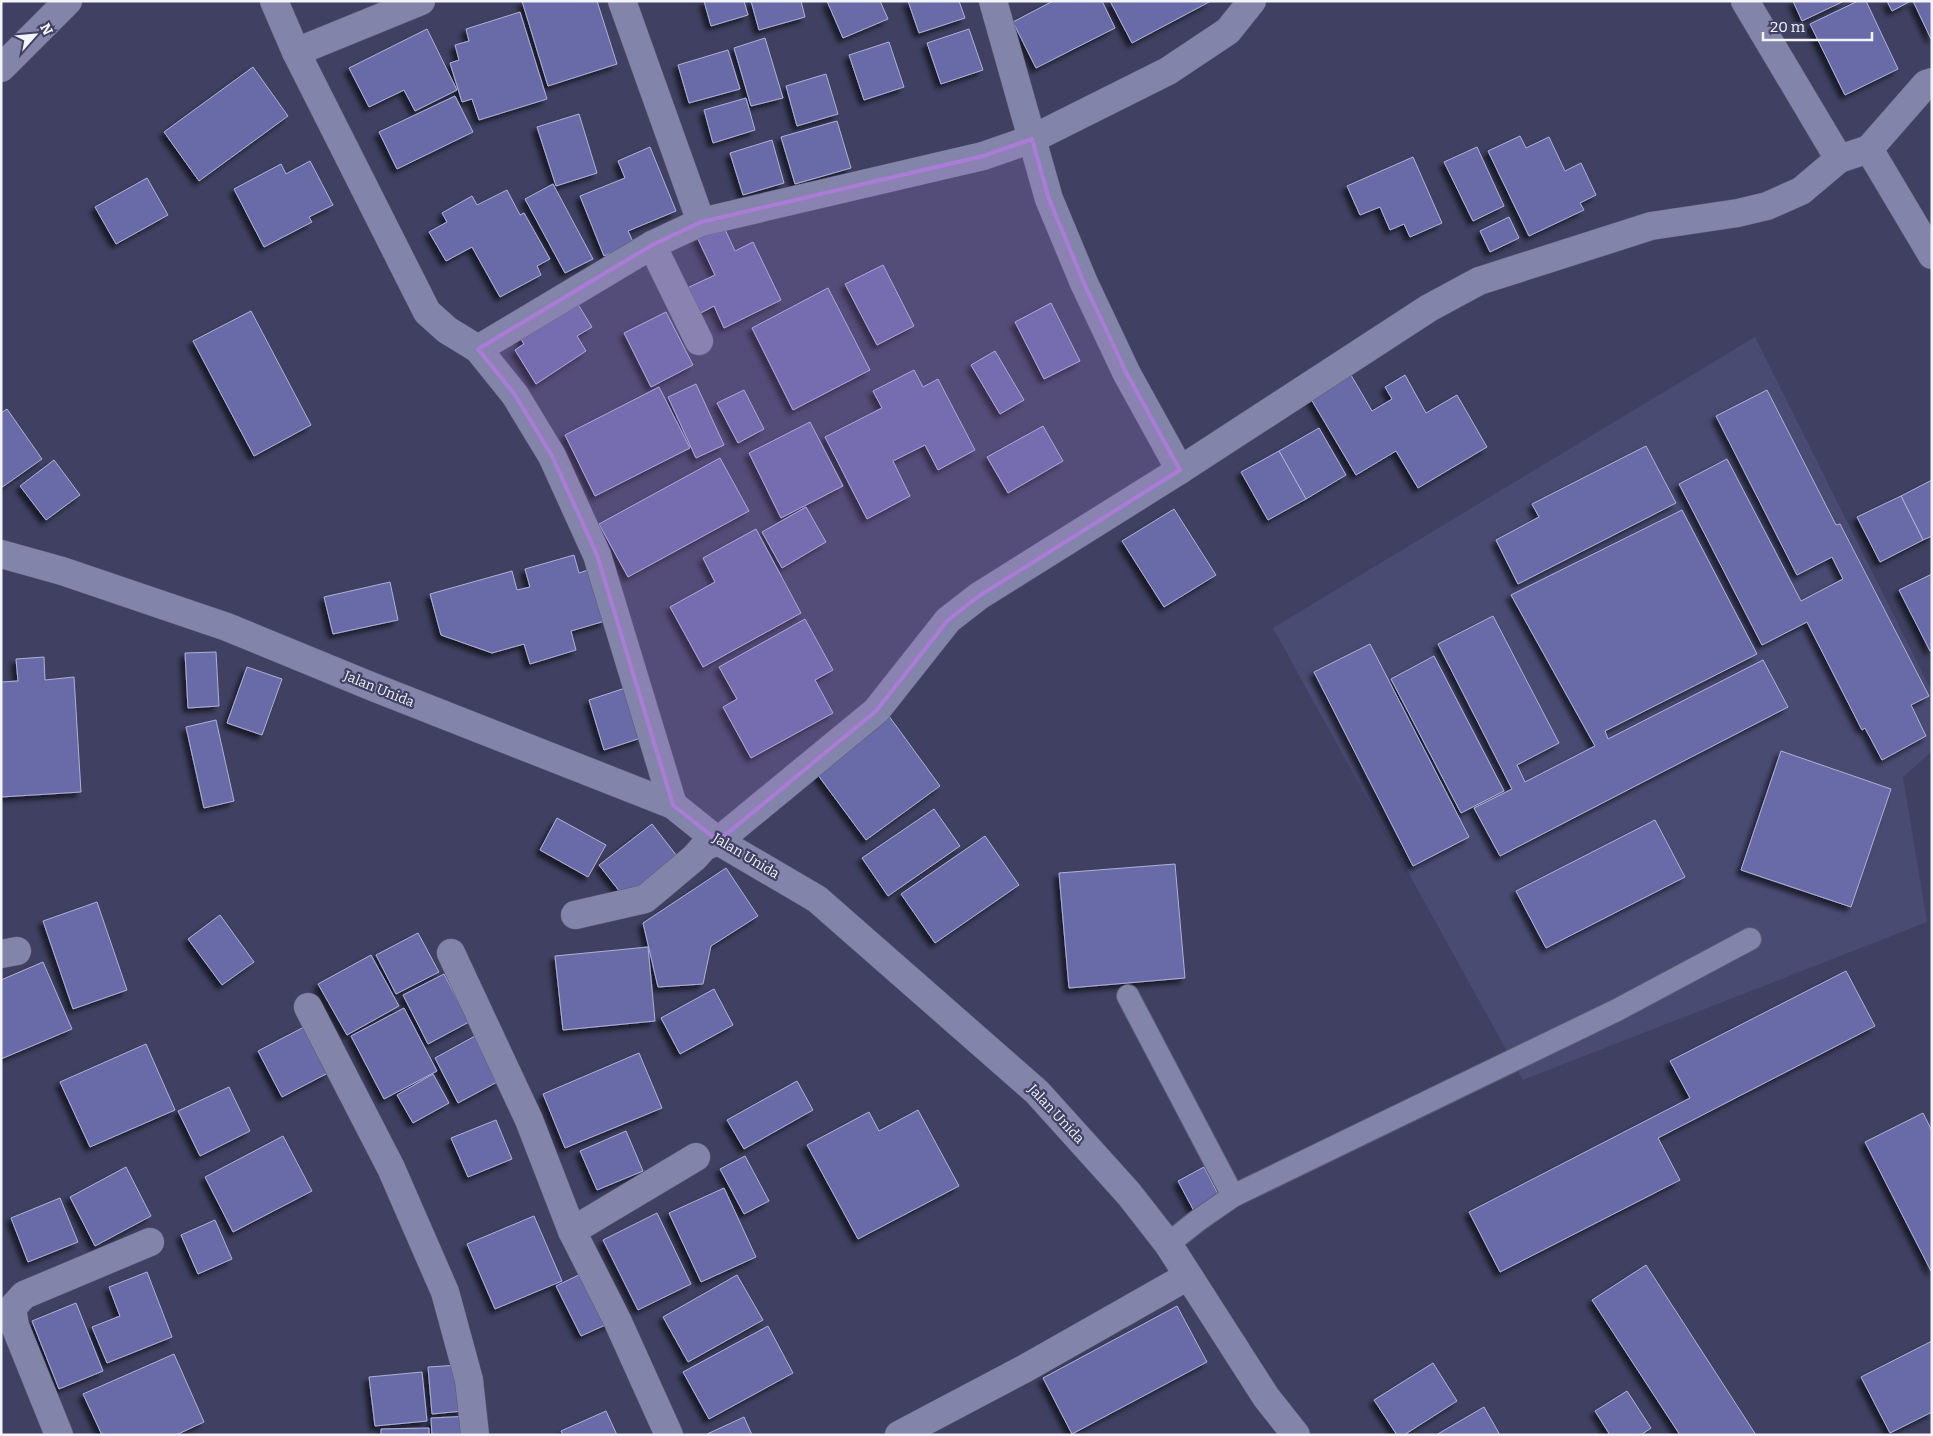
<svg xmlns="http://www.w3.org/2000/svg" width="1933" height="1436" font-family="Bitter,serif">
  <style>
    .built { fill: #494b72 }
    .building { fill: #696ba8; stroke: #aeb1d7; filter: url(#shadow) }
    .lines { fill: none; stroke-linecap: round; stroke-linejoin: round }
    .service-casing { stroke: #5c5c75; stroke-width: 24 }
    .minor-casing { stroke: #5c5c75; stroke-width: 29 }
    .tertiary-casing { stroke: #5c5c75; stroke-width: 29 }
    .service { stroke: #8285a9; stroke-width: 22 }
    .minor { stroke: #8285a9; stroke-width: 28 }
    .tertiary { stroke: #8285a9; stroke-width: 28 }
    .marked { fill: #ab7cd7; fill-opacity: 0.2; stroke: #ab7cd7; stroke-width: 4; stroke-linejoin: round }
    .labels { text-anchor: middle; dominant-baseline: central; stroke-width: 4.5; stroke-linejoin: round; paint-order: stroke }
    .street-label { font-size: 14px; fill: #f3f4fc; stroke: #404162 }
  </style>
  <defs>
    <filter id="shadow"><feDropShadow dx="-4.5" dy="4.5" stdDeviation="2.5" flood-color="#0009"/></filter>
  </defs>
  <rect width="100%" height="100%" fill="#404162"/>
  <!-- built -->
  <polygon class="built" points="1755,337 1932,692 1932,751 1903,777 1927,922 1523,1080 1273,628"/>
  <!-- building -->
  <g class="building">
    <polygon points="522,1 597,1 617,64 548,86"/>
    <polygon points="704,1 744,1 748,15 711,26"/>
    <polygon points="751,1 801,1 805,17 759,30"/>
    <polygon points="827,1 880,1 888,19 843,38"/>
    <polygon points="908,1 959,1 965,18 919,33"/>
    <polygon points="1053,1 1102,1 1115,28 1036,68 1013,22"/>
    <polygon points="1110,1 1211,1 1132,43"/>
    <polygon points="1793,1 1844,1 1802,21"/>
    <polygon points="1858,1 1866,1 1898,69 1845,95 1810,24"/>
    <polygon points="1887,1 1911,1 1892,11"/>
    <polygon points="1913,1 1932,1 1932,39 1931,39"/>
    <polygon points="520,12 547,99 479,120 472,99 462,102 450,63 459,60 455,45 469,41 466,29"/>
    <polygon points="427,29 457,90 415,111 404,90 369,107 349,68"/>
    <polygon points="969,29 983,70 941,84 927,43"/>
    <polygon points="765,38 783,98 751,106 734,48"/>
    <polygon points="889,42 904,87 864,100 849,55"/>
    <polygon points="728,50 740,89 689,103 678,65"/>
    <polygon points="253,67 288,116 199,181 164,132"/>
    <polygon points="826,74 838,114 797,126 786,86"/>
    <polygon points="455,96 473,132 397,169 379,132"/>
    <polygon points="746,98 755,130 713,143 704,110"/>
    <polygon points="579,114 597,173 556,186 537,127"/>
    <polygon points="837,121 851,168 795,184 781,137"/>
    <polygon points="1520,136 1526,148 1549,137 1565,171 1581,163 1596,195 1580,203 1584,210 1529,236 1488,151"/>
    <polygon points="772,140 784,183 743,195 730,153"/>
    <polygon points="650,147 676,211 628,231 634,244 604,256 580,196 625,178 618,161"/>
    <polygon points="1477,147 1504,206 1473,221 1444,162"/>
    <polygon points="1413,157 1442,223 1410,237 1404,224 1390,230 1380,207 1360,215 1347,186"/>
    <polygon points="310,161 333,205 309,217 312,222 264,247 234,189 281,164 286,174"/>
    <polygon points="147,178 168,215 116,244 95,207"/>
    <polygon points="553,184 593,259 565,273 525,199"/>
    <polygon points="507,190 520,215 524,213 550,259 537,266 541,275 500,297 472,247 446,261 429,232 447,222 442,213 472,196 477,205"/>
    <polygon points="1509,217 1519,238 1490,252 1480,231"/>
    <polygon points="723,225 735,251 753,242 781,300 724,328 714,306 697,315 685,289 715,275 697,237"/>
    <polygon points="883,265 914,326 877,345 845,284"/>
    <polygon points="828,288 870,370 793,410 752,328"/>
    <polygon points="574,298 592,327 577,336 586,351 536,384 515,350 524,344 518,334"/>
    <polygon points="1051,303 1080,361 1044,379 1015,322"/>
    <polygon points="251,311 311,425 254,456 193,341"/>
    <polygon points="666,312 693,365 651,387 624,333"/>
    <polygon points="995,351 1024,400 1000,414 971,365"/>
    <polygon points="914,370 923,387 938,379 975,450 938,470 925,445 893,461 910,496 867,519 825,437 882,408 873,391"/>
    <polygon points="1348,370 1372,411 1392,399 1385,387 1405,375 1426,413 1457,395 1487,447 1418,488 1396,451 1356,475 1308,394"/>
    <polygon points="696,384 724,445 696,458 668,397"/>
    <polygon points="659,387 690,448 595,496 565,435"/>
    <polygon points="744,390 764,429 738,443 717,403"/>
    <polygon points="1767,390 1836,525 1840,524 1929,696 1911,705 1926,736 1882,760 1865,728 1862,730 1807,622 1762,645 1679,484 1727,459 1801,601 1843,579 1832,557 1797,575 1716,416"/>
    <polygon points="7,409 42,459 1,488 1,413"/>
    <polygon points="810,422 843,486 781,518 749,453"/>
    <polygon points="1043,426 1063,461 1008,493 987,457"/>
    <polygon points="1319,428 1346,475 1306,499 1279,451"/>
    <polygon points="1646,446 1676,503 1518,584 1496,540 1539,517 1532,504"/>
    <polygon points="1279,451 1306,499 1268,520 1241,472"/>
    <polygon points="720,458 749,511 628,577 599,524"/>
    <polygon points="54,460 80,495 46,520 20,486"/>
    <polygon points="1932,480 1932,536 1923,540 1901,496"/>
    <polygon points="1901,496 1923,540 1880,562 1857,517"/>
    <polygon points="806,507 826,542 782,568 762,532"/>
    <polygon points="1174,509 1216,575 1164,607 1122,541"/>
    <polygon points="1682,510 1757,654 1605,731 1608,739 1763,660 1788,707 1500,856 1474,808 1512,789 1438,644 1493,616 1559,743 1517,765 1525,782 1595,746 1511,595"/>
    <polygon points="756,529 801,613 703,667 670,607 715,582 703,558"/>
    <polygon points="574,555 579,573 591,569 605,621 571,631 576,650 530,664 524,644 492,653 441,635 430,594 512,571 517,590 530,587 525,569"/>
    <polygon points="1932,574 1932,650 1930,651 1899,590"/>
    <polygon points="390,582 398,620 333,634 324,597"/>
    <polygon points="805,619 833,670 815,680 833,713 751,758 723,707 737,699 719,667"/>
    <polygon points="1370,644 1469,837 1413,866 1314,672"/>
    <polygon points="216,652 219,706 188,708 185,653"/>
    <polygon points="1434,656 1504,791 1461,813 1391,679"/>
    <polygon points="44,657 45,680 74,677 81,792 1,797 1,682 18,681 16,659"/>
    <polygon points="247,667 282,679 262,735 227,723"/>
    <polygon points="625,688 641,738 604,750 589,700"/>
    <polygon points="883,708 940,786 866,840 809,763"/>
    <polygon points="216,720 234,801 204,808 186,727"/>
    <polygon points="1781,751 1891,789 1851,907 1741,870"/>
    <polygon points="934,809 960,846 888,896 862,858"/>
    <polygon points="557,818 606,845 588,877 540,850"/>
    <polygon points="1655,820 1685,877 1546,948 1516,891"/>
    <polygon points="652,824 680,860 627,901 599,865"/>
    <polygon points="985,836 1019,885 935,943 901,894"/>
    <polygon points="1175,864 1185,978 1069,988 1059,873"/>
    <polygon points="726,868 758,916 711,946 703,984 658,987 643,923"/>
    <polygon points="97,902 127,990 73,1009 43,921"/>
    <polygon points="220,915 254,962 222,985 188,939"/>
    <polygon points="418,933 439,972 396,994 376,955"/>
    <polygon points="648,947 655,1021 563,1030 555,956"/>
    <polygon points="371,955 399,1006 347,1035 318,984"/>
    <polygon points="43,962 72,1029 1,1059 1,980"/>
    <polygon points="1846,971 1875,1026 1658,1138 1680,1180 1500,1272 1469,1212 1690,1098 1670,1061"/>
    <polygon points="444,974 469,1022 428,1044 403,995"/>
    <polygon points="714,989 733,1025 680,1054 661,1018"/>
    <polygon points="404,1008 437,1071 384,1099 351,1036"/>
    <polygon points="304,1027 328,1073 282,1097 258,1051"/>
    <polygon points="475,1036 499,1081 458,1103 435,1058"/>
    <polygon points="146,1044 175,1110 90,1147 60,1082"/>
    <polygon points="639,1053 662,1108 565,1148 543,1094"/>
    <polygon points="433,1074 449,1103 413,1123 397,1095"/>
    <polygon points="797,1081 813,1110 744,1149 727,1120"/>
    <polygon points="229,1087 250,1131 200,1156 178,1111"/>
    <polygon points="918,1110 959,1186 858,1239 807,1145 869,1112 879,1131"/>
    <polygon points="1923,1113 1932,1131 1932,1273 1865,1142"/>
    <polygon points="496,1120 512,1159 468,1177 451,1138"/>
    <polygon points="626,1131 643,1171 597,1190 580,1151"/>
    <polygon points="283,1136 312,1191 233,1232 205,1177"/>
    <polygon points="745,1156 769,1201 744,1214 720,1169"/>
    <polygon points="126,1167 151,1216 95,1246 70,1197"/>
    <polygon points="1204,1167 1220,1198 1194,1211 1178,1181"/>
    <polygon points="724,1188 756,1257 701,1282 669,1213"/>
    <polygon points="60,1198 78,1242 28,1262 11,1218"/>
    <polygon points="657,1213 691,1284 638,1310 603,1240"/>
    <polygon points="534,1216 562,1281 495,1309 467,1244"/>
    <polygon points="215,1220 232,1259 198,1274 181,1235"/>
    <polygon points="1646,1265 1756,1435 1680,1435 1592,1300"/>
    <polygon points="587,1271 612,1322 581,1336 556,1286"/>
    <polygon points="147,1272 172,1337 107,1363 92,1327 120,1316 109,1287"/>
    <polygon points="737,1275 763,1320 688,1362 663,1317"/>
    <polygon points="76,1303 103,1371 59,1389 32,1321"/>
    <polygon points="1177,1306 1207,1362 1072,1434 1043,1378"/>
    <polygon points="768,1326 793,1373 709,1419 683,1372"/>
    <polygon points="1932,1341 1932,1412 1890,1433 1861,1377"/>
    <polygon points="174,1354 204,1422 176,1435 102,1435 83,1394"/>
    <polygon points="1433,1363 1457,1401 1404,1435 1397,1435 1374,1400"/>
    <polygon points="460,1365 463,1411 432,1414 428,1367"/>
    <polygon points="422,1372 427,1421 375,1426 369,1377"/>
    <polygon points="1627,1391 1651,1428 1641,1435 1610,1435 1595,1411"/>
    <polygon points="1484,1407 1500,1435 1436,1435"/>
    <polygon points="606,1411 617,1435 563,1435 561,1431"/>
    <polygon points="471,1416 472,1435 432,1435 431,1418"/>
    <polygon points="744,1417 752,1435 705,1435"/>
    <polygon points="429,1428 429,1435 381,1435 381,1429"/>
  </g>
  <g class="lines">
    <!-- service casing -->
    <g class="service-casing">
      <g id="service">
        <polyline points="1128,996 1233,1196"/>
        <polyline points="1168,1244 1197,1221 1233,1196 1617,1010 1750,939"/>
      </g>
    </g>
    <!-- minor casing -->
    <g class="minor-casing">
      <g id="minor">
        <polyline points="274,1 296,52 427,312 447,330 478,349 515,395 552,456 597,555 673,805"/>
        <polyline points="622,1 701,222"/>
        <polyline points="993,1 1049,199 1084,283 1127,374 1180,470"/>
        <polyline points="1745,1 1839,159 1869,149 1932,255"/>
        <polyline points="296,52 421,1"/>
        <polyline points="1,68 68,1"/>
        <polyline points="1869,149 1926,84 1932,82"/>
        <polyline points="652,245 699,341"/>
        <polyline points="478,349 652,245 701,222 983,156 1032,139 1168,71 1228,31 1252,1"/>
        <polyline points="575,915 645,899 694,858 704,847 718,841 876,711 948,620 979,596 1180,470 1429,308 1479,281 1651,226 1738,213 1767,206 1801,191 1839,159"/>
        <polyline points="451,953 529,1120 572,1231 618,1322 669,1435"/>
        <polyline points="1,954 17,951"/>
        <polyline points="308,1007 391,1168 445,1292 469,1380 475,1435"/>
        <polyline points="572,1231 696,1157"/>
        <polyline points="59,1435 15,1326 12,1308 24,1295 150,1242"/>
        <polyline points="899,1435 1024,1369 1188,1276"/>
      </g>
    </g>
    <!-- tertiary casing -->
    <g class="tertiary-casing">
      <polyline id="tertiary" points="1,554 62,571 227,627 373,687 673,805 718,841 817,899 1037,1092 1129,1194 1168,1244 1266,1397 1296,1435"/>
    </g>
    <!-- service -->
    <use href="#service" class="service"/>
    <!-- minor -->
    <use href="#minor" class="minor"/>
    <!-- tertiary -->
    <use href="#tertiary" class="tertiary"/>
  </g>
  <!-- marked area -->
  <path class="marked" d="M1032,139L1049,199L1084,283L1127,374L1180,470L979,596L948,620L876,711L718,841L673,805L597,555L552,456L515,395L478,349L652,245L701,222L983,156Z"/>
  <g class="labels">
    <!-- street labels -->
    <g class="street-label">
      <text transform="translate(379 689) rotate(22)">Jalan Unida</text>
      <text transform="translate(746 856) rotate(31)">Jalan Unida</text>
      <text transform="translate(1056 1114) rotate(47)">Jalan Unida</text>
    </g>
  </g>
  <!-- border -->
  <rect width="1933" height="1436" fill="none" stroke="#f3f4fc" stroke-width="5"/>
  <!-- north arrow -->
  <g transform="translate(35 35) rotate(63)" stroke="#404162" stroke-width="4" paint-order="stroke">
  <path d="M0-4L9 19L0 12L-9 19Z" fill="#f3f4fc"/>
  <text y="-8" font-size="14" font-weight="bold" text-anchor="middle" fill="#f3f4fc">N</text>
  </g>
  <!-- scale -->
  <path d="M1763 32v8h109v-8" fill="none" stroke="#f3f4fc" stroke-width="2.5"/>
  <text x="1770" y="32" font-size="15" fill="#f3f4fc" stroke="#404162" stroke-width="4" paint-order="stroke">20 m</text>
</svg>
